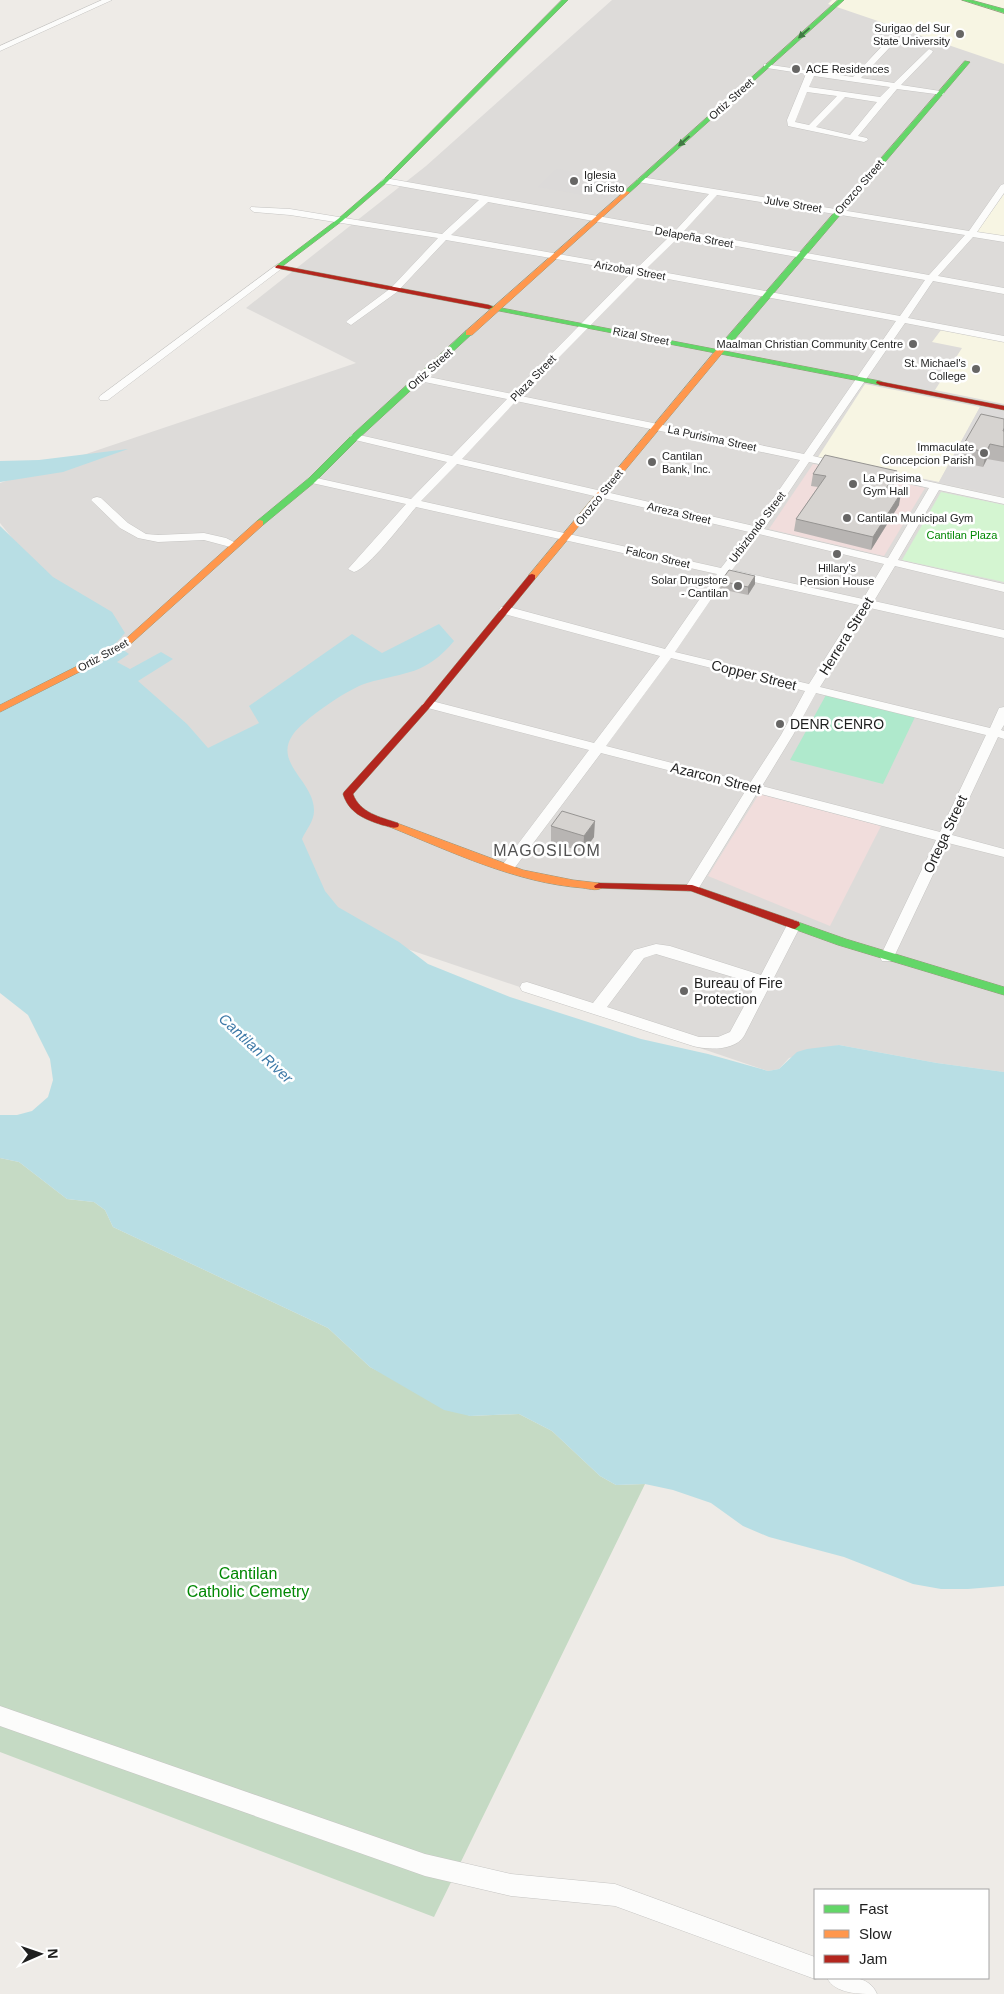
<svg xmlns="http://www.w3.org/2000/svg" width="1004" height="1994" font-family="Arial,sans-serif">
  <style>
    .residential { fill: #dddbd9 }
    .commercial { fill: #f1dddc }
    .education { fill: #f7f5e3 }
    .religious { fill: #dcdad9 }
    .cemetery { fill: #c5dac4 }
    .park { fill: #d4f5d1 }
    .pitch { fill: #afe9cc }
    .water { fill: #b8dee4 }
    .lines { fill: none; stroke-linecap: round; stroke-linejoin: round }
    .street-casing { stroke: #c6c5c3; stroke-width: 1 }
    .fast-casing { stroke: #98987e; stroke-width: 1 }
    .slow-casing { stroke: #98987e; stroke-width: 1 }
    .jam-casing { stroke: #98987e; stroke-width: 1 }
    .street { fill: #fcfcfb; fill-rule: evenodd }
    .fast { fill: #63d668; fill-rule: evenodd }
    .slow { fill: #ff974d; fill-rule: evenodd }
    .jam { fill: #b3261e; fill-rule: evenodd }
    .wall { fill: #b8b5b3 }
    .shaded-wall { fill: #969492 }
    .building { fill: #d6d3d0; stroke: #969492 }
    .oneway { fill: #417a44 }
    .poi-dot { fill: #676665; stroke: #fff; stroke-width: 2 }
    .labels { text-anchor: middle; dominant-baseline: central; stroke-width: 5; stroke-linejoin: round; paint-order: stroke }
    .far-poi-label { font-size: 11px; fill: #1f1f1f; stroke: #fff; text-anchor: end }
    .far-street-label { font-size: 11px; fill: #1f1f1f; stroke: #fff }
    .far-park-label { font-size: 11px; fill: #028804; stroke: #fff }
    .street-label { font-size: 14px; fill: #1f1f1f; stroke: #fff }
    .poi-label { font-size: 14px; fill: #1f1f1f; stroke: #fff; text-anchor: start }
    .water-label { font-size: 15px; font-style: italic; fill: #3d79a7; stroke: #fff }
    .quarter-label { font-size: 16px; letter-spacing: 1px; fill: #525252; stroke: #fff }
    .near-park-label { font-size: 16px; fill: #028804; stroke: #fff }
  </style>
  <rect width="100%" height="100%" fill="#eeebe7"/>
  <!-- residential -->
  <polygon class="residential" points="612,0 1004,0 1004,1072 937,1063 839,1045 789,1058 779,1069 768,1071 345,928 181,747 0,523 0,483 356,363 246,308 426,166"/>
  <!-- commercial -->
  <g class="commercial">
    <polygon points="813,464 925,488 884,556 769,529"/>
    <polygon points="759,794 881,826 830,926 708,876"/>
  </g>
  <!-- education -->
  <g class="education">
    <polygon points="832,0 1004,0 1004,64 828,4"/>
    <polygon points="1004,194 1004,238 976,233"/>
    <polygon points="941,330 1004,341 1004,404 935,390 962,348 932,342"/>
    <polygon points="865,384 980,407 939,482 818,457"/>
  </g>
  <!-- religious -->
  <g class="religious">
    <polygon points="557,169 624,181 605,199 538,187"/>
    <polygon points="980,407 1004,411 1004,495 939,482"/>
  </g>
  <!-- cemetery -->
  <polygon class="cemetery" points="0,1158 19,1162 67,1199 94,1202 105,1210 113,1227 328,1328 370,1367 470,1416 519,1414 552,1431 600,1476 616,1485 645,1484 434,1917 0,1752"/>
  <!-- park -->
  <polygon class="park" points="941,492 1004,505 1004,582 902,560"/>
  <!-- pitch -->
  <polygon class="pitch" points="826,695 915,717 883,784 790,760"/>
  <!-- water -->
  <g class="water">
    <polygon points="128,449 63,472 0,482 0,461 39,460"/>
    <path d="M0,526L53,577L112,612L125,633L115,644L129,654L117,662L130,669L161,652L173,659L138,681L187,724L208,748L259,723L249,706L352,634L382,653L439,624L454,641C426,675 405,672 367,683C349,688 302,720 292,736C274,764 315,782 314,811C314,821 306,830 302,839L325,891L338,907L399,942L428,964L510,997L641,1039L708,1054L768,1071L779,1069L797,1052L807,1049L839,1045L937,1063L1004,1072V1586L968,1589H941L913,1584L844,1557L769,1537L743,1526L711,1503L673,1490L645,1484L616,1485L600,1476L552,1431L519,1414L470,1416L444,1410L370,1367L328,1328L113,1227L105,1210L94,1202L67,1199L19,1162L0,1158V1115H17L32,1111L48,1097L53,1080L50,1059L28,1015L0,993Z"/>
  </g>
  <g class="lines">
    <!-- street casing -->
    <g class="street-casing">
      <g id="street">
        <polygon points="102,0 112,0 0,51 0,46"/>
        <path d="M885,43L892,45L861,78L894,83L929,49L933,51L932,53L901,85L940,91L944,93L943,95L897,89L858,136L867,138L868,140L864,142L788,126L787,120L806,74L767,68H764V64L853,77ZM814,76L890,87L880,97L809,87ZM807,92L837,96L809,125L795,122ZM845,97L877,102L850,135L816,127Z"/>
        <path d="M641,177L969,231L1001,185L1004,184V193L977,232L1004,236V242L973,237L938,276L1004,288V294L933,281L908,318L1004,336V342L905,323L813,456L843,463L844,465L839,468L809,462L764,529L888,558L929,488L872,475L871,473L872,471L876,470L1004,498V504L939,490L898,560L1004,584V592L895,566L874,601L1004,630V638L870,608L820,687L990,728L999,708L1004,707V725L1001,730L1004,731V739L998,737L952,835L1004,849V857L948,843L892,961H882L880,957L936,840L757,793L697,891H687L685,888L746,790L601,753L513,870H503L501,867L503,864L589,750L424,707L422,704L428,700L594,743L660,656L501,613L499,610L501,607H509L665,649L717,574L416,507C405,520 368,569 354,572L348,569L406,504L312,483L307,480L312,477L411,499L447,462L351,439L350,437L351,435L355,434L452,456L507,399L415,380V376L419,375L512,394L632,272L446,240L397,292L351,325L346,322L348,320L391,288L438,238L290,215L254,212L250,209L251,207L290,209L442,234L479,200L382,183L381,181L385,178L676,230L709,194L638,182L637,180ZM717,195L965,235L929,275L684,231ZM488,202L671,235L637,268L451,235ZM680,236L925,280L900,316L646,269ZM641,274L896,321L804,454L521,396ZM516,401L800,460L754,526L462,459ZM457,464L749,532L721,568L421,501ZM759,534L884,564L863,599L732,570ZM727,576L859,605L809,684L675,652ZM671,658L805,691L781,735L750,783L606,746ZM816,693L986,735L940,832L762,786L793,735Z"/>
        <polygon points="278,264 283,267 281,269 108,400 100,400 99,398 100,396"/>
        <polygon points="97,497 101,498 128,523 146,534 158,535 204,533 226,538 240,545 234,548 204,540 158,542 138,538 120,528 93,502 91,500 93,498"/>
        <path d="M794,920L799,922L801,925L744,1036C735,1051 707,1050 693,1046L522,991L520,987L522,983L527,982L593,1003L634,950L656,944L670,946L761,975L787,925L789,922ZM656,954L756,984L730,1032L718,1037H699L607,1007L644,958Z"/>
        <polygon points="0,1706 425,1854 511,1874 615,1884 815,1957 815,1978 819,1978 815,1979 615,1906 511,1896 425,1876 0,1726"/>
        <path d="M827,1978C845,1977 869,1974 877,1994C859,1994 835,1994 827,1978Z"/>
      </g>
    </g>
    <!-- fast casing -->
    <g class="fast-casing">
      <g id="fast">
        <polygon points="562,0 568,0 387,182 342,221 280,268 276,268 276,266 338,219 383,180"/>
        <polygon points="838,0 844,0 629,193 625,193 625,191"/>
        <polygon points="962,0 971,0 1004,9 1004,13"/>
        <polygon points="965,61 970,62 728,347 722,347 722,343"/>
        <polygon points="486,305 880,381 884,383 880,385 489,309 485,307"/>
        <polygon points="466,331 473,333 358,439 315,482 263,525 257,525 257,521 309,478 352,435"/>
        <polygon points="795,921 846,939 1004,987 1004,995 838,945 791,928 790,925"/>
      </g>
    </g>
    <!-- slow casing -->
    <g class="slow-casing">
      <g id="slow">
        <polygon points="625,191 630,192 472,335 466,335 466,331"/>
        <polygon points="722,343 729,345 535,579 529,579 529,575"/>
        <polygon points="260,520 263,521 263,525 125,649 0,712 0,705 119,645 257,521"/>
        <path d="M394,822L523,870L573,880L599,883L604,886C599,892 590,889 583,888C516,883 452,852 390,827L389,825L390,823Z"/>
      </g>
    </g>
    <!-- jam casing -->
    <g class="jam-casing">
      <g id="jam">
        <polygon points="278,265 489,305 493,307 489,309 276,268 275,267"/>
        <polygon points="877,381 1004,406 1004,410 880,385 876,383"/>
        <path d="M532,574L535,575V579L431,706L353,794C360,813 380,817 398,823L399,825L398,827C392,829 388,826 382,825C364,819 349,813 343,794L344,792L425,702L529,575Z"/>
        <polygon points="599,883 692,885 799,922 800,925 795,929 791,928 691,891 595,888 594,886"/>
      </g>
    </g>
    <!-- street -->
    <use href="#street" class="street"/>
    <!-- fast -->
    <use href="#fast" class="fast"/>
    <!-- slow -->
    <use href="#slow" class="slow"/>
    <!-- jam -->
    <use href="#jam" class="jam"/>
  </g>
  <!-- wall -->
  <g class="wall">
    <polygon points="1004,419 1004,462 987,459 983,467 960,462 962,447"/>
    <polygon points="897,471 895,482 890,491 899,505 871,550 794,531 796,519 818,487 811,486 813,474"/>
    <polygon points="755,576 755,584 748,595 720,589 721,581"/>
    <polygon points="551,826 594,837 583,852 551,842"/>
  </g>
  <!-- shaded-wall -->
  <g class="shaded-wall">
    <polygon points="990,444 987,459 983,467 986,452"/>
    <polygon points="897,471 895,482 883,502 885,490"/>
    <polygon points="901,493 899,505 871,550 873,537"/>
    <polygon points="755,576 755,584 748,595 748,587"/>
    <polygon points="595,821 594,837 583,852 584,836"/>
  </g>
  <!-- building -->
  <g class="building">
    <polygon points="981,414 1004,419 1004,428 1003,431 1004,431 1004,447 990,444 986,452 962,447"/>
    <polygon points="825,455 897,471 885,490 901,493 873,537 796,519 826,476 813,474"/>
    <polygon points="729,570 755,576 748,587 721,581"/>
    <polygon points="562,811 595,821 584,836 551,826"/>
  </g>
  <!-- one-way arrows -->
  <defs><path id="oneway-solid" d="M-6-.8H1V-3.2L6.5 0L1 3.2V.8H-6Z" transform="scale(1.25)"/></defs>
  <g class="oneway">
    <use href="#oneway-solid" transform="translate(804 33) rotate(138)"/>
    <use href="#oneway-solid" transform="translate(684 141) rotate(138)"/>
  </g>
  <!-- markers -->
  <g class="poi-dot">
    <circle cx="960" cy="34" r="5"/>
    <circle cx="796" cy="69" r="5"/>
    <circle cx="574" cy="181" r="5"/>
    <circle cx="913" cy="344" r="5"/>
    <circle cx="976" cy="369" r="5"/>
    <circle cx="984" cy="453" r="5"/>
    <circle cx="652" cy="462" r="5"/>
    <circle cx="853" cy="484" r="5"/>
    <circle cx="847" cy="518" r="5"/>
    <circle cx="837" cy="554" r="5"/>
    <circle cx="738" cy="586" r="5"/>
    <circle cx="780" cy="724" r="5"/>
    <circle cx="684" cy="991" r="5"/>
  </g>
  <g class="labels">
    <!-- far-poi labels -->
    <g class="far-poi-label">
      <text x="950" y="28">Surigao del Sur<tspan x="950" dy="13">State University</tspan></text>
      <text x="806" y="69" text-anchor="start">ACE Residences</text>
      <text x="584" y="175" text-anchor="start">Iglesia<tspan x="584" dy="13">ni Cristo</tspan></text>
      <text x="903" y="344">Maalman Christian Community Centre</text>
      <text x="966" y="363">St. Michael's<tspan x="966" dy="13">College</tspan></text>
      <text x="974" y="447">Immaculate<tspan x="974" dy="13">Concepcion Parish</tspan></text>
      <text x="662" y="456" text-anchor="start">Cantilan<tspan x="662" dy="13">Bank, Inc.</tspan></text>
      <text x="863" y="478" text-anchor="start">La Purisima<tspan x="863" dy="13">Gym Hall</tspan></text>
      <text x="857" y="518" text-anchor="start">Cantilan Municipal Gym</text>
      <text x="837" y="568" text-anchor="middle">Hillary's<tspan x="837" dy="13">Pension House</tspan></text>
      <text x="728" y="580">Solar Drugstore<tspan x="728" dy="13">- Cantilan</tspan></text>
    </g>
    <!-- far-street labels -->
    <g class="far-street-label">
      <text transform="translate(731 99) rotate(-42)">Ortiz Street</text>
      <text transform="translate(859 187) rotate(-49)">Orozco Street</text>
      <text transform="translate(793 204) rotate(9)">Julve Street</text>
      <text transform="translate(694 237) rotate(10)">Delapeña Street</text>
      <text transform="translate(630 270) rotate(10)">Arizobal Street</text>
      <text transform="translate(641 336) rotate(11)">Rizal Street</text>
      <text transform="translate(430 369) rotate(-42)">Ortiz Street</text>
      <text transform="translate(533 378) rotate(-46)">Plaza Street</text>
      <text transform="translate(712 438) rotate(12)">La Purisima Street</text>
      <text transform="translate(599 497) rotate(-51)">Orozco Street</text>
      <text transform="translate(679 513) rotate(13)">Arreza Street</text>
      <text transform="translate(757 527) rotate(-53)">Urbiztondo Street</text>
      <text transform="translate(658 557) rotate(13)">Falcon Street</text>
      <text transform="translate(103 655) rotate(-29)">Ortiz Street</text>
    </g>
    <!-- far-park labels -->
    <g class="far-park-label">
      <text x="962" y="535">Cantilan Plaza</text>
    </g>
    <!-- street labels -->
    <g class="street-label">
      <text transform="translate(846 636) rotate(-58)">Herrera Street</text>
      <text transform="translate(754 675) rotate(14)">Copper Street</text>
      <text transform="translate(716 778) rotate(14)">Azarcon Street</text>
      <text transform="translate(945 834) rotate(-65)">Ortega Street</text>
    </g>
    <!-- poi labels -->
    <g class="poi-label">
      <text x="790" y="724">DENR CENRO</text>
      <text x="694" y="983">Bureau of Fire<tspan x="694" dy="16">Protection</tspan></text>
    </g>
    <!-- water labels -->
    <g class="water-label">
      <text transform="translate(256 1048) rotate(43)">Cantilan River</text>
    </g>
    <!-- quarter labels -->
    <g class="quarter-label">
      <text x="547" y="850">MAGOSILOM</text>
    </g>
    <!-- near-park labels -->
    <g class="near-park-label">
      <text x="248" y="1573">Cantilan<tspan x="248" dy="18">Catholic Cemetry</tspan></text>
    </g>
  </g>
  <!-- legend -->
  <rect x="814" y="1889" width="175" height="90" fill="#ffffff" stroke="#a5a5a5"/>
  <rect x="824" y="1905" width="25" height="8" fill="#63d668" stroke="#a5a5a5"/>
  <text x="859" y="1914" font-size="15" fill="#1f1f1f">Fast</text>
  <rect x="824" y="1930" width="25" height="8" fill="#ff974d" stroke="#a5a5a5"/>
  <text x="859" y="1939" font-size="15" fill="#1f1f1f">Slow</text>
  <rect x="824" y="1955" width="25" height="8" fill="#b3261e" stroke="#a5a5a5"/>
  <text x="859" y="1964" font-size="15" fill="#1f1f1f">Jam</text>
  <!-- north arrow -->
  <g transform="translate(40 1954) rotate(88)" stroke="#ffffff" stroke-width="4" paint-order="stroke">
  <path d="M0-4L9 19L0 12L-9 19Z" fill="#1f1f1f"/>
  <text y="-8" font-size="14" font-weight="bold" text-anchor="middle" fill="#1f1f1f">N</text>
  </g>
</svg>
